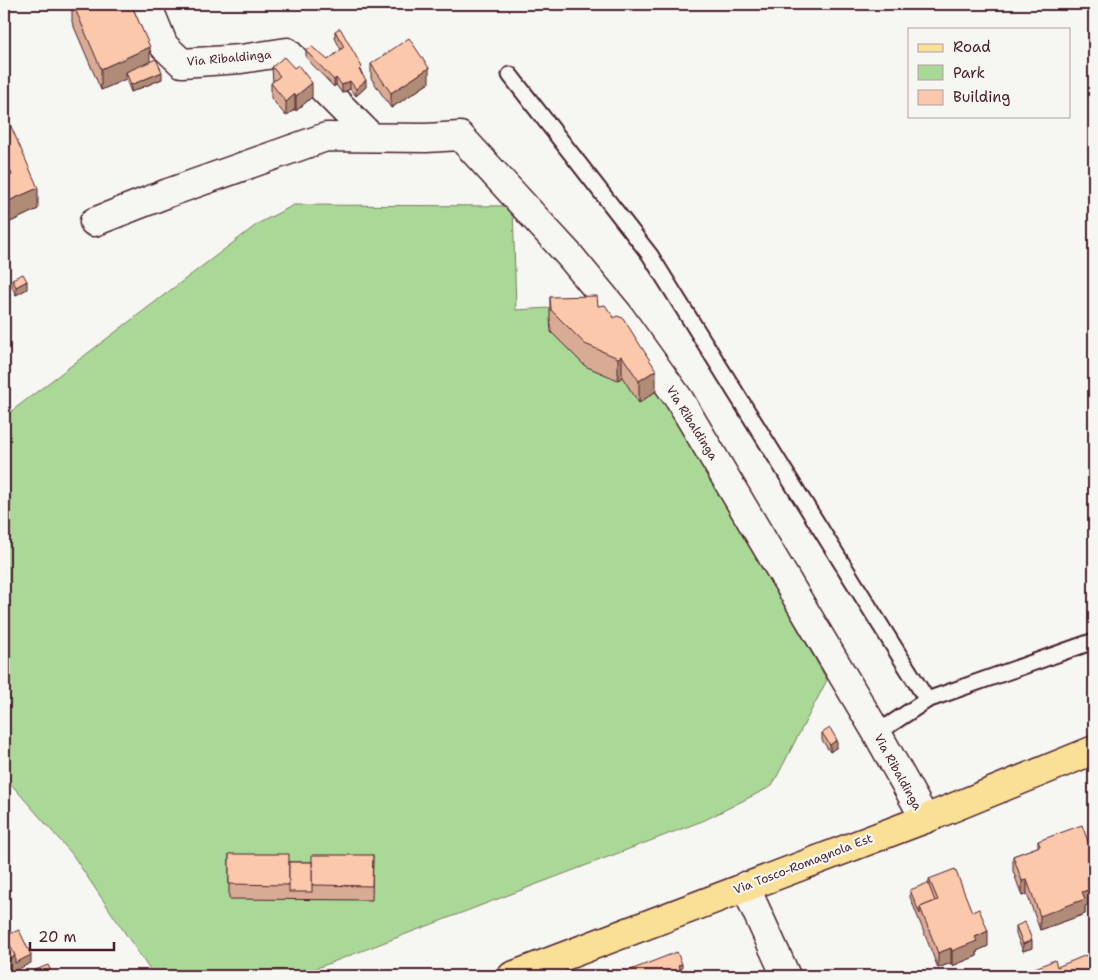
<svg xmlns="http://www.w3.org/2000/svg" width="1098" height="980" font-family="'Shantell Sans',sans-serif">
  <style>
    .green { fill: #aad897; stroke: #7a7c61 }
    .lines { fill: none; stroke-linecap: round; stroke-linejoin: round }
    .lane-casing { stroke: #4a1f2b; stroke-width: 19 }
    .street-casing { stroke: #4a1f2b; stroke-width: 31 }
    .primary-casing { stroke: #4a1f2b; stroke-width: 31 }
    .lane { stroke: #f6f6f2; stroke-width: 15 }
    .street { stroke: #f6f6f2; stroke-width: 28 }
    .primary { stroke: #fadf96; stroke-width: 28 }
    .wall { fill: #d8ac94; stroke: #4a1f2b }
    .shaded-wall { fill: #b08c78; stroke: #4a1f2b }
    .building { fill: #fbc8ac; stroke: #4a1f2b }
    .labels { text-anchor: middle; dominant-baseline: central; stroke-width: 4.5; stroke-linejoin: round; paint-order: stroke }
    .street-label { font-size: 12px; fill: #4a1f2b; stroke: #f6f6f2 }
  </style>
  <rect width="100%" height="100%" fill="#f6f6f2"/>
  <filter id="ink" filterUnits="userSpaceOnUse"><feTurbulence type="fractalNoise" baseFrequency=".02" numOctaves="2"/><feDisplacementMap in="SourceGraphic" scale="10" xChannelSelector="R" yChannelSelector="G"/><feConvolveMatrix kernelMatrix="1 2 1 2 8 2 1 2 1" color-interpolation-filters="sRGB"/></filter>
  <g filter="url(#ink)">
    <!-- green -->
    <polygon class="green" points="294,205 513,206 516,310 599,305 653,375 827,680 772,786 705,820 296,976 154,976 72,854 4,776 4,415 5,416 259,223"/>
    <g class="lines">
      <!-- lane casing -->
      <g class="lane-casing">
        <g id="lane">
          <polyline points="510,75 650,255 927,700"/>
          <polyline points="877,733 927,700 1094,641"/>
        </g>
      </g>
      <!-- street casing -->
      <g class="street-casing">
        <g id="street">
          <polyline points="147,4 164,46 182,63 241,59 287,52 371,137"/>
          <polyline points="94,222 168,193 326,137 426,138 460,136 570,256 618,314 679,399 877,733 925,819"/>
          <polyline points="745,886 786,976"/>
        </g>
      </g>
      <!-- primary casing -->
      <g class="primary-casing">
        <polyline id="primary" points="512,976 925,819 1094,750"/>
      </g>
      <!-- lane -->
      <use href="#lane" class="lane"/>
      <!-- street -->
      <use href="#street" class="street"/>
      <!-- primary -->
      <use href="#primary" class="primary"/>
    </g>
    <!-- wall -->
    <g class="wall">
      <polygon points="72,4 131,4 150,62 162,79 131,92 126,79 101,90 72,22"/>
      <polygon points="335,31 362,73 366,87 356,96 350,89 342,93 336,85 334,87 306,58 306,51 328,60 341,50 335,38"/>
      <polygon points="371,64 429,83 391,108 371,78"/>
      <polygon points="272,67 312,97 296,111 295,109 286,116 271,98 271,83 273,82"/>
      <polygon points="4,116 38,209 4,225"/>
      <polygon points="12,279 27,289 16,295 12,287"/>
      <polygon points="550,297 598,306 656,391 639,403 622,377 618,380 585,366 551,332 550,318"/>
      <polygon points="822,733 837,747 830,752 822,740"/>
      <polygon points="1038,841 1085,906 1085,914 1040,930 1027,894 1022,896 1013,871 1013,856 1038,847"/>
      <polygon points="229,854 289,862 312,862 373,855 372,900 229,899"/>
      <polygon points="929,879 972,912 988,946 977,951 977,956 952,966 951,963 938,968 910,897 910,890 929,886"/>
      <polygon points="1016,926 1032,948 1023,951 1016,934"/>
    </g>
    <!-- shaded-wall -->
    <g class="shaded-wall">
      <polygon points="150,47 150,69 126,72 126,79 101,90 101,69"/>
      <polygon points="429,68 429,83 391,108 391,93"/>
      <polygon points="162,72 162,79 131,92 131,85"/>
      <polygon points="336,78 336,85 334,87 334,80"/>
      <polygon points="366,80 366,87 356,96 356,89"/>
      <polygon points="350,81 350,89 342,93 342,85"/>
      <polygon points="312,83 312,97 296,111 296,96"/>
      <polygon points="295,94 295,109 286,116 286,102"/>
      <polygon points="38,188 38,209 4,225 4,203"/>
      <polygon points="27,281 27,289 16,295 16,287"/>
      <polygon points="622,356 622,377 618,380 618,358"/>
      <polygon points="656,370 656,391 639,403 639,381"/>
      <polygon points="837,740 837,747 830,752 830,745"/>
      <polygon points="1027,880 1027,894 1022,896 1022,881"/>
      <polygon points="1094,888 1094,902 1085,906 1085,914 1040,930 1040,916 1082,892"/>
      <polygon points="988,931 988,946 977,951 977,956 952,966 952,951 975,937"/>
      <polygon points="1032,940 1032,948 1023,951 1023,944"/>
      <polygon points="951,948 951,963 938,968 938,953"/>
      <polygon points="31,955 31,963 4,976 4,961 15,956"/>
      <polygon points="682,964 682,976 678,976 678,965"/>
    </g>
    <!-- building -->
    <g class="building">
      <polygon points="73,4 131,4 150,47 101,69"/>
      <polygon points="340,28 362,67 359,70 366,80 356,89 350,81 342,85 336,78 334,80 306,51 311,46 328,60 344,47 335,31"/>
      <polygon points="409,38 429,68 391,93 371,64"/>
      <polygon points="284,57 294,68 298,65 312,83 296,96 295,94 286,102 271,83 280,76 272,67"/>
      <polygon points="156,59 162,72 131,85 126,72"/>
      <polygon points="6,115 38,188 4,203 4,178 12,175 4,156 4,116"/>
      <polygon points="4,170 7,177 4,178"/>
      <polygon points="23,274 27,281 16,287 12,279"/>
      <polygon points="597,296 598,306 605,305 614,318 617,316 623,318 656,370 639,381 622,356 618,358 585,344 551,310 550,297"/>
      <polygon points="830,728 837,740 830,745 822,733"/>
      <polygon points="1082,825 1094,858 1094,868 1092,869 1094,875 1094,888 1082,892 1085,899 1040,916 1027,880 1022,881 1013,856 1040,846 1038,841"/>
      <polygon points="229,854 289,854 289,885 229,884"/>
      <polygon points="312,855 373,855 372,886 312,885"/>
      <rect x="289" y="862" width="23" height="30"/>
      <polygon points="955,869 972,912 979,909 988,931 975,937 977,941 952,951 951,948 938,953 920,907 938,900 929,879"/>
      <polygon points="928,883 935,901 920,907 920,914 910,890"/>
      <polygon points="1025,922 1032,940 1023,944 1016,926"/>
      <polygon points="19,930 31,955 15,963 15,956 5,936"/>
      <polygon points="4,932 15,956 4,961"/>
      <polygon points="677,952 682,964 678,965 682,975 679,976 615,976"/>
      <polygon points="1094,952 1094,976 1015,976 1055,960 1057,967"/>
      <polygon points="48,965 53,976 32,976 31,972"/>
    </g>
  </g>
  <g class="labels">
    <!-- street labels -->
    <g class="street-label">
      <text transform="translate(229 58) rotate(-5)">Via Ribaldinga</text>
      <text transform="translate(692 423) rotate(58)">Via Ribaldinga</text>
      <text transform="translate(898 772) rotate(61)">Via Ribaldinga</text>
      <text transform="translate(803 864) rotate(-21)">Via Tosco-Romagnola Est</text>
    </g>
  </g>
  <!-- margin -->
  <rect width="1098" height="980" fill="none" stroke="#f6f6f2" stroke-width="20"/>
  <rect x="10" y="10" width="1078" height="960" fill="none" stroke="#4a1f2b" stroke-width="2" filter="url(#ink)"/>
  <!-- legend -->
  <rect x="908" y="28" width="162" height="90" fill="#f6f6f2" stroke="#b1a0a2"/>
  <rect x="918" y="44" width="25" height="8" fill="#fadf96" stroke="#b1a0a2"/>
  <text x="953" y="52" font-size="15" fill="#4a1f2b">Road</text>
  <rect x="918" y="65" width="25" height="15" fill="#aad897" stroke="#b1a0a2"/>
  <text x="953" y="78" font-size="15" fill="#4a1f2b">Park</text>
  <rect x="918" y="90" width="25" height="15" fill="#fbc8ac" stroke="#b1a0a2"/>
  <text x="953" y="102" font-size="15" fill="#4a1f2b">Building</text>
  <!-- scale -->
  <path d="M30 942v8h84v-8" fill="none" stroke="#4a1f2b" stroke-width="2.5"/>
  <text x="38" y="942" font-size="15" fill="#4a1f2b" stroke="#f6f6f2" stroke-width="4" paint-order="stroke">20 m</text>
</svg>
